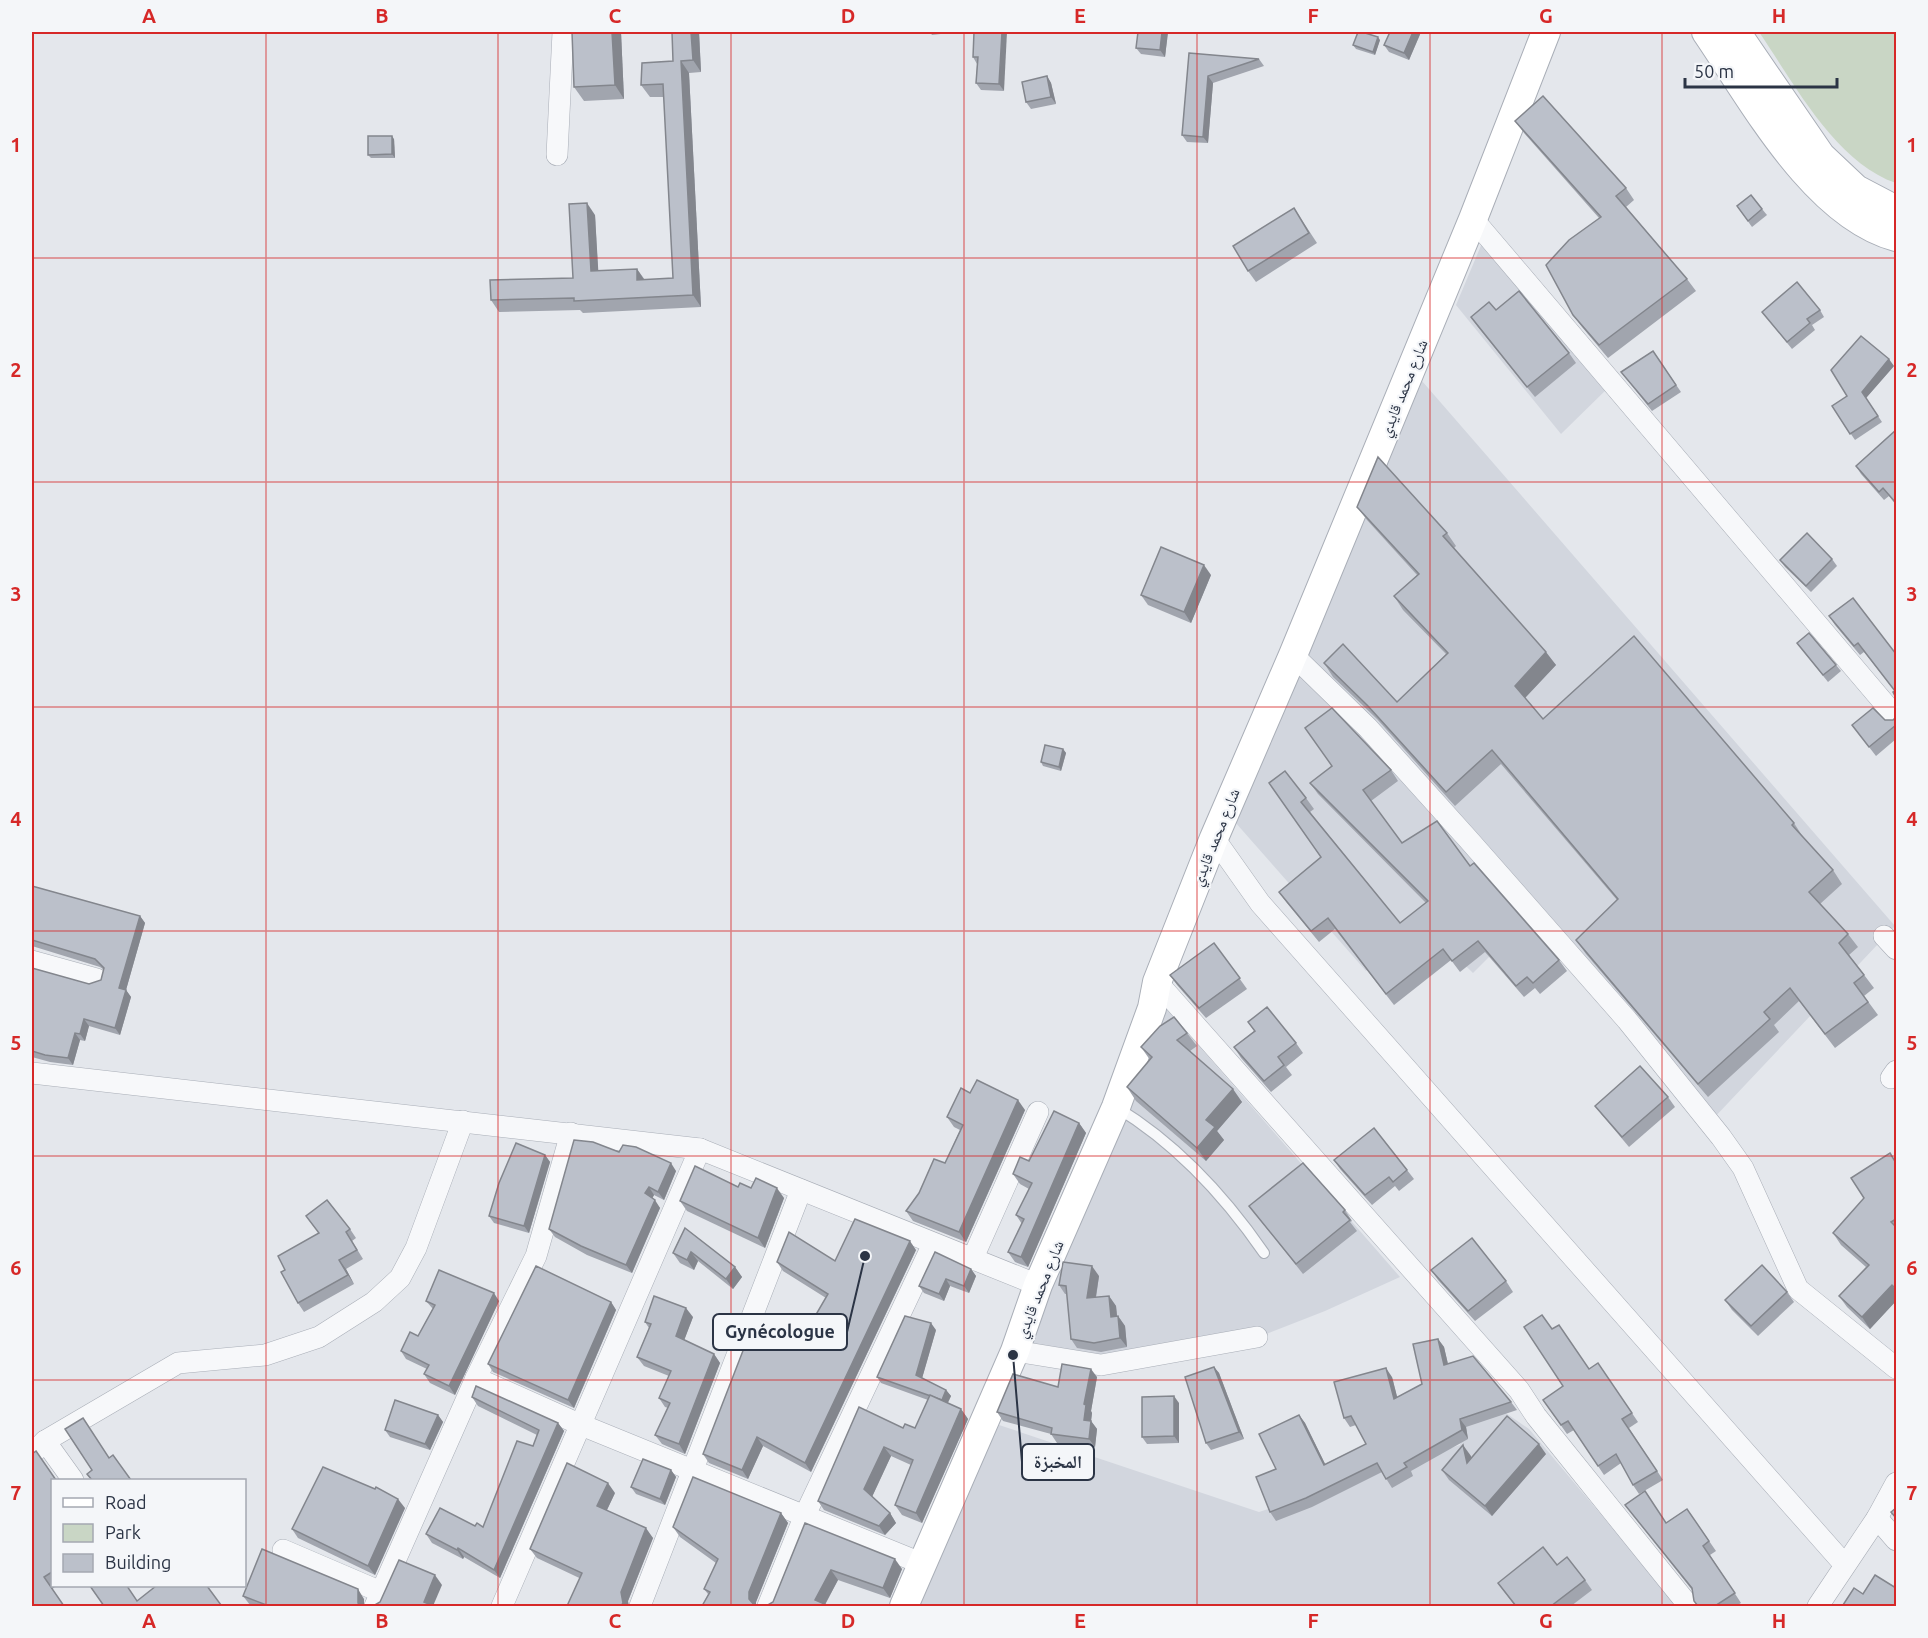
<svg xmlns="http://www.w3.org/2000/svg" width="1928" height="1638" font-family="Ubuntu,'Noto Naskh Arabic',sans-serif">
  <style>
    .built { fill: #d2d6de }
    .green { fill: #c9d6c5 }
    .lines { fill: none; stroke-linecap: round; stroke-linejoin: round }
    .service-casing { stroke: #a9aeb7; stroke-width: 12 }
    .minor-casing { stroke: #a9aeb7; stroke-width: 22 }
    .secondary-casing { stroke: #a9aeb7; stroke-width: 30 }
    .service { stroke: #f7f8fa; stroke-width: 10 }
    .minor { stroke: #f7f8fa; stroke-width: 21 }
    .secondary { stroke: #fff; stroke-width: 28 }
    .wall { fill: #a1a5ae }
    .shaded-wall { fill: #83868d }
    .building { fill: #bbc0ca; stroke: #83868d; stroke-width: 1.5 }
    .grid { fill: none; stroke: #d62828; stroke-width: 1.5; stroke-opacity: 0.55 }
    .labels { text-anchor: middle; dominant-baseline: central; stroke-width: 4.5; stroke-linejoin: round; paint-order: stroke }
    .street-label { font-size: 16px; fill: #2b3445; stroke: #f4f6f9 }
    .leader { fill: none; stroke: #2b3445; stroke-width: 2 }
    .callout-dot { fill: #2b3445; stroke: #f4f6f9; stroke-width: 2 }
    .callout { fill: #f4f6f9; stroke: #2b3445; stroke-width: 2 }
    .callout-label { font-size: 18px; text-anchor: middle; font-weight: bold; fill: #2b3445 }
    .neatline { fill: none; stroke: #d62828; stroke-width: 2 }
    .grid-label { font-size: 20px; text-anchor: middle; font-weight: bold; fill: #d62828 }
  </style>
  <rect width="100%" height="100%" fill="#e4e7ec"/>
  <!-- built -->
  <g class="built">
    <polygon points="1485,236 1610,386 1561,434 1456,305"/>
    <polygon points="1422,381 1895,926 1712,1120 1536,910 1473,973 1420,921 1366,971 1235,822"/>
    <polygon points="1158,999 1400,1277 1325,1311 1213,1355 1004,1357"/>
    <polygon points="1500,1409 1529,1429 1678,1606 915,1606 999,1425 1259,1512 1460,1445 1467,1413"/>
  </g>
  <!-- green -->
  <path class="green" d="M1759,32H1896V183C1835,162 1794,83 1759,32Z"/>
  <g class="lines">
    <!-- service casing -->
    <g class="service-casing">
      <path id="service" d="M1116,1107C1177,1144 1224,1195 1264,1253"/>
    </g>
    <!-- minor casing -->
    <g class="minor-casing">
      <g id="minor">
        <polyline points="557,155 563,32"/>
        <polyline points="1473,219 1896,717"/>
        <polyline points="1293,655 1368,728 1468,839 1627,1020 1721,1137 1743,1168 1798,1289 1896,1368"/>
        <polyline points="1214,838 1260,903 1844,1564"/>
        <polyline points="1884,936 1896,949"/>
        <polyline points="32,961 97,979"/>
        <polyline points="1157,982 1519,1390 1536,1416 1689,1606"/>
        <polyline points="32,1073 700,1149 1038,1285"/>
        <polyline points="1891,1078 1896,1071"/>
        <polyline points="972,1260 1038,1112"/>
        <polyline points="1015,1351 1101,1365 1257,1337"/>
        <polyline points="476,1378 579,1424 923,1564"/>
        <polyline points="45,1441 73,1480"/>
        <polyline points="32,1454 45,1441 178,1363 265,1355 319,1337 374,1302 400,1278 416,1248 463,1121"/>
        <polyline points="1877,1518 1896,1540"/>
        <polyline points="283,1550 381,1592"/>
        <polyline points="375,1606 476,1378 536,1256 571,1133"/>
        <polyline points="502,1606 700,1149"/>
        <polyline points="640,1606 801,1190"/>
        <polyline points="768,1606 805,1515 933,1244"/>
        <polyline points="1818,1606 1877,1518 1896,1483"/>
      </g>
    </g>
    <!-- secondary casing -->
    <g class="secondary-casing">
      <g id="secondary">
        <path d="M1706,32C1752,99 1814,215 1896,237"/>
        <polyline points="1736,32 1821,156 1856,189 1896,210"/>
        <polyline points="904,1606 1015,1351 1038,1285 1116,1107 1152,1008 1157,982 1214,838 1293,655 1473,219 1546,32"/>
      </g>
    </g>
    <!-- service -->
    <use href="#service" class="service"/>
    <!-- minor -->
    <use href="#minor" class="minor"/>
    <!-- secondary -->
    <use href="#secondary" class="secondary"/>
  </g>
  <!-- wall -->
  <g class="wall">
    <polygon points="572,32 621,32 624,99 584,101 574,87"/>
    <polygon points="699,32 701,72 689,73 701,307 583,313 580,310 499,312 491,300 573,278 595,215 598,271 637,269 645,280 673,278 664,97 650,97 641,85 673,61"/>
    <polygon points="930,32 958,32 932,35"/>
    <polygon points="974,32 1004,91 981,90 976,83 977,64 973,57"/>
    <polygon points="1168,32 1165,57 1141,54 1136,48"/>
    <polygon points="1390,32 1421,32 1409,60 1389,52 1384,45"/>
    <polygon points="1380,40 1375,55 1356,49 1353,45"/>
    <polygon points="1189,53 1259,59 1264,66 1213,83 1208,143 1187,142 1182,135"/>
    <polygon points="1047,76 1051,83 1056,104 1031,109 1026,102"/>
    <polygon points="1515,121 1626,188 1634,200 1626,207 1687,279 1696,291 1608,358 1582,327 1573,315 1599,218 1524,133"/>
    <polygon points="394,139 395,158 371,158 368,155"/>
    <polygon points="1737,206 1762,209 1767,215 1752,227"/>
    <polygon points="1294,208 1317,243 1256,282 1248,271"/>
    <polygon points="1496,310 1569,353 1576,363 1535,397 1478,327 1471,317"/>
    <polygon points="1820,310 1824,317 1812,325 1815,330 1792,349 1762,312"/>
    <polygon points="1653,351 1681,392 1652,411 1621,372"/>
    <polygon points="1894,366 1866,398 1882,422 1855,440 1832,406"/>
    <polygon points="1896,430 1896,505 1889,496 1884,500 1861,474 1856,466"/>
    <polygon points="1357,507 1447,533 1456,546 1454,548 1556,665 1525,698 1543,719 1794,823 1803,837 1833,870 1842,884 1820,904 1848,934 1858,947 1849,955 1874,988 1864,996 1878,1015 1835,1048 1799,1001 1774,1025 1779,1032 1708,1097 1586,954 1576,940 1617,900 1501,764 1455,806 1377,719 1333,677 1324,663 1397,702 1446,654 1403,610 1394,596 1417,575 1367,520"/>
    <polygon points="1832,559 1837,566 1811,592 1785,567 1780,560"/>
    <polygon points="1211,575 1191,623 1148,605 1141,595"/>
    <polygon points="1829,616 1896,654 1895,691 1864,652 1860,655 1835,625"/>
    <polygon points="1797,643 1836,665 1841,671 1828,682"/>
    <polygon points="1896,717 1896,739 1876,756 1852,725 1885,720 1893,720"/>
    <polygon points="1063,749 1066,753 1061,771 1043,766 1041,762"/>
    <polygon points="1391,770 1398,781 1371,801 1402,843 1470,866 1559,960 1567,971 1540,994 1535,988 1524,997 1485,952 1460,972 1451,960 1394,1005 1335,929 1319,942 1287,903 1279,892 1321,857 1269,783 1306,798 1314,809 1310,812 1400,923 1426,903 1318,794 1310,783"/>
    <polygon points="32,886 140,916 145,923 126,990 131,997 120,1035 89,1026 85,1041 80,1040 73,1065 50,1062 32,1057 32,968 89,984 101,980 104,970 100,967 32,946"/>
    <polygon points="1214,943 1247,989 1206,1018 1177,985 1170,975"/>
    <polygon points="1248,1022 1296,1043 1303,1053 1286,1067 1292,1075 1271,1092 1241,1058 1234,1047 1254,1031"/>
    <polygon points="1187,1033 1197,1046 1190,1051 1242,1102 1217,1131 1224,1140 1206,1161 1136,1101 1127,1087 1150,1060 1141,1047"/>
    <polygon points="970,1093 1025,1110 966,1242 913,1221 906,1211 945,1163 960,1130 954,1127 947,1117"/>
    <polygon points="1668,1097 1675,1107 1629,1147 1603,1116 1595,1106"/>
    <polygon points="1079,1123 1086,1133 1028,1267 1015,1262 1008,1252 1022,1224 1016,1215 1029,1189 1020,1184 1013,1174"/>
    <polygon points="619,1152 676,1171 664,1200 654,1195 652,1198 660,1208 632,1273 587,1255 555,1237 549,1229"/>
    <polygon points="545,1155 550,1162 529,1233 494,1223 489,1216"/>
    <polygon points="1334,1160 1407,1170 1414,1179 1399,1191 1395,1186 1372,1205 1340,1169"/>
    <polygon points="1896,1163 1896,1301 1870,1329 1847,1307 1839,1296 1866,1267 1841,1245 1833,1233"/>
    <polygon points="738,1187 751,1188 784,1198 765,1248 687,1211 680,1201"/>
    <polygon points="1249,1206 1345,1210 1352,1221 1350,1222 1357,1231 1303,1274"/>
    <polygon points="306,1216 350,1229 356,1238 352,1241 363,1259 346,1269 354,1284 304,1312 298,1303 285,1270 319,1233"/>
    <polygon points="685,1228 735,1267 742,1277 733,1289 698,1261 694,1270 680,1263 673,1253"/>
    <polygon points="916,1250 811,1472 763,1446 748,1479 709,1463 703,1454 796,1349 826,1298 783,1271 777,1262 835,1261"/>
    <polygon points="971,1269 976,1276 969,1293 950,1286 944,1301 924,1293 919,1286"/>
    <polygon points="1431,1270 1506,1281 1513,1292 1475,1321 1438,1280"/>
    <polygon points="1099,1276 1096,1298 1109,1296 1116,1306 1117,1316 1118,1316 1125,1326 1127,1347 1101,1352 1077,1348 1071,1339 1067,1294 1065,1294 1059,1285"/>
    <polygon points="1787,1292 1794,1302 1758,1336 1732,1310 1725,1300"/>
    <polygon points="426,1301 499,1301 455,1395 430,1383 424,1374 427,1369 406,1359 401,1351 418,1336 433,1309"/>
    <polygon points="611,1302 616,1310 574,1408 493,1372 488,1364"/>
    <polygon points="693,1317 684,1340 714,1354 720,1363 685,1454 662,1444 655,1435 668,1408 665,1407 659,1398 669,1376 644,1366 637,1357 649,1328 645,1322"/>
    <polygon points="1552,1329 1589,1369 1598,1363 1638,1422 1629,1428 1663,1480 1639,1494 1633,1485 1621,1463 1604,1475 1574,1430 1567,1434 1543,1400 1563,1386"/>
    <polygon points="936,1330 922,1378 946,1390 951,1396 948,1403 961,1409 968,1419 922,1523 902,1515 895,1505 911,1465 891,1456 872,1497 890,1513 896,1523 885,1535 824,1510 818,1501 903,1428 915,1428 928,1400 881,1383 877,1377"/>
    <polygon points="1438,1339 1444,1347 1448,1364 1511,1402 1517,1410 1466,1427 1468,1439 1411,1471 1413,1476 1392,1488 1382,1472 1312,1507 1276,1521 1270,1512 1276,1469 1299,1415 1305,1423 1325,1464 1366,1444 1356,1425 1350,1427 1344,1418 1392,1377 1397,1397 1422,1384"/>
    <polygon points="1214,1367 1219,1373 1244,1439 1211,1450 1206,1443"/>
    <polygon points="1097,1377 1091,1411 1092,1413 1091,1421 1097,1429 1095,1447 1057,1443 1051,1434 1003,1421 997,1412 1058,1387"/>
    <polygon points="472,1397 558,1423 564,1431 500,1578 464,1557 463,1559 432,1543 426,1534 475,1526 483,1527 533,1446 537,1435 478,1406"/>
    <polygon points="1179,1403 1179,1443 1147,1444 1142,1437"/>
    <polygon points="438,1415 443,1422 430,1450 390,1437 385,1430"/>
    <polygon points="1546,1454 1492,1516 1449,1480 1442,1470 1471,1456 1471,1458"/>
    <polygon points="671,1470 676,1477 665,1505 636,1494 631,1487"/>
    <polygon points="52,1480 52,1586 56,1586 32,1606"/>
    <polygon points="615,1493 607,1510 653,1538 628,1601 537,1558 530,1549"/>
    <polygon points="1625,1505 1666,1523 1687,1509 1716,1551 1710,1555 1741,1603 1736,1606 1698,1606 1692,1590"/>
    <polygon points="405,1508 375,1575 298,1538 292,1529"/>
    <polygon points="781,1513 788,1523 756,1602 756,1606 702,1606 708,1594 704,1589 716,1563 680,1537 673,1527"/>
    <polygon points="805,1523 902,1569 890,1598 838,1580 825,1605 773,1602"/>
    <polygon points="1557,1565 1585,1580 1592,1590 1571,1606 1515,1606 1498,1583"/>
    <polygon points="243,1596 364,1599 364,1606 253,1606 250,1605"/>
  </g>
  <!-- shaded-wall -->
  <g class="shaded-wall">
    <polygon points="612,32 621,32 624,99 615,85"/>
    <polygon points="691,32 699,32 701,72 693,60"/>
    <polygon points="1002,32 1007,32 1004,91 999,84"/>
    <polygon points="1162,32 1168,32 1165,57 1160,50"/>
    <polygon points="1413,32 1421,32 1409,60 1404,53"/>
    <polygon points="1378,37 1380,40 1375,55 1373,52"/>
    <polygon points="681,61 689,73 701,307 693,295"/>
    <polygon points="1047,76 1051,83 1056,104 1051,97"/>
    <polygon points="1208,76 1213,83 1208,143 1203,137"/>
    <polygon points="392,136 394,139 395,158 392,154"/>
    <polygon points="587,203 595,215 599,283 591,271"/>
    <polygon points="637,269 645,281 637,280"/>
    <polygon points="1889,359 1894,366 1866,398 1882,422 1862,392"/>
    <polygon points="1204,565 1211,575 1191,623 1184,612"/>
    <polygon points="1546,652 1556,665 1524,699 1515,686"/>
    <polygon points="1063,749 1066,753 1061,771 1059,767"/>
    <polygon points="140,916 145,923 126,990 131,997 120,1035 115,1028 119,988"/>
    <polygon points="84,1019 89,1026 85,1041 80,1034"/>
    <polygon points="75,1033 80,1040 73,1065 68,1058"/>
    <polygon points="1233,1089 1242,1102 1217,1131 1224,1140 1206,1161 1197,1148 1206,1120"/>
    <polygon points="1018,1100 1025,1110 966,1242 959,1232"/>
    <polygon points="1079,1123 1086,1133 1028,1267 1021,1257"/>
    <polygon points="545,1155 550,1162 529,1233 524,1226"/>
    <polygon points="671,1163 676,1171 664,1200 658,1192"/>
    <polygon points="649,1187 654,1195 651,1201 645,1193"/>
    <polygon points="777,1188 784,1198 765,1248 758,1238"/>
    <polygon points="655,1200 660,1208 632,1273 626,1265"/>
    <polygon points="910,1241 916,1250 811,1472 805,1463"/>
    <polygon points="691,1252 698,1261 694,1270 687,1260"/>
    <polygon points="339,1260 346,1269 354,1284 348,1275"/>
    <polygon points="1092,1266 1099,1276 1094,1308 1087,1298"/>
    <polygon points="735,1267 742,1277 733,1289 726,1279"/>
    <polygon points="971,1269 976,1276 969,1293 964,1286"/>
    <polygon points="946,1279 950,1286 944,1301 939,1294"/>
    <polygon points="1892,1285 1896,1291 1896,1301 1870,1329 1862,1317"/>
    <polygon points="494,1293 499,1301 455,1395 449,1386"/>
    <polygon points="1109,1296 1116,1306 1118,1326 1111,1317"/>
    <polygon points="611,1302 616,1310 574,1408 568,1400"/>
    <polygon points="686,1308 693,1317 682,1346 676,1336"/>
    <polygon points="1118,1316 1125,1326 1127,1347 1120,1338"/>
    <polygon points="931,1323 936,1330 921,1382 916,1375"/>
    <polygon points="1438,1339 1444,1347 1450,1373 1444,1365"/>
    <polygon points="714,1354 720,1363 685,1454 679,1444"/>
    <polygon points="1214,1367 1219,1373 1244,1439 1239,1432"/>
    <polygon points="1386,1368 1392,1377 1400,1408 1394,1399"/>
    <polygon points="1091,1369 1097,1377 1091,1411 1092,1413 1091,1421 1097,1429 1095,1447 1089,1439 1084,1420 1084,1404"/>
    <polygon points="946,1390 951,1396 946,1406 942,1400"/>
    <polygon points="1174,1396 1179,1403 1179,1443 1174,1436"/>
    <polygon points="961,1409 968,1419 922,1523 916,1513"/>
    <polygon points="438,1415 443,1422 430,1450 425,1444"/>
    <polygon points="1299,1415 1305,1423 1330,1474 1324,1465"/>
    <polygon points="1460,1419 1466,1427 1468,1439 1462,1430"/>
    <polygon points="558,1423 564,1431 500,1578 494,1570"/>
    <polygon points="757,1437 763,1446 748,1479 742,1470"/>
    <polygon points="1539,1444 1546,1454 1492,1516 1485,1506"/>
    <polygon points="1463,1445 1471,1456 1474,1473 1467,1463"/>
    <polygon points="884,1447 891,1456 871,1499 864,1489"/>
    <polygon points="671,1470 676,1477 665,1505 660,1499"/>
    <polygon points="608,1483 615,1493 604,1516 597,1506"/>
    <polygon points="398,1499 405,1508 375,1575 368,1566"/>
    <polygon points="781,1513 788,1523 756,1602 756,1606 754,1606 749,1599 749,1592"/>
    <polygon points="890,1513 896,1523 885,1535 879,1526"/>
    <polygon points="646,1528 653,1538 628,1601 629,1606 621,1606 621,1592"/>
    <polygon points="458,1548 464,1557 463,1559 457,1550"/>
    <polygon points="895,1559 902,1569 890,1598 883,1588"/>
    <polygon points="831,1570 838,1580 824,1606 815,1600"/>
    <polygon points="435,1575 442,1585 433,1606 424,1602"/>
    <polygon points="358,1589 364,1599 364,1606 358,1603"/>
  </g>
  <!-- building -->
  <g class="building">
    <polygon points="572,32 612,32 615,85 574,87"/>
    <polygon points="672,32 691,32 693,60 681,61 693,295 574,301 574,298 491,300 490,280 573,278 569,204 587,203 591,271 637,269 637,280 673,278 663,84 641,85 642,63 673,61"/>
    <polygon points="974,32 1002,32 999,84 976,83 978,57 973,57"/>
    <polygon points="1138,32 1162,32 1160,50 1136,48"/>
    <polygon points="1358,32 1362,32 1378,37 1373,52 1353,45"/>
    <polygon points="1390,32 1413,32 1404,53 1384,45"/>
    <polygon points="1189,53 1259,59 1208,76 1203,137 1182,135"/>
    <polygon points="1047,76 1051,97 1026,102 1022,82"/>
    <polygon points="1543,96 1626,188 1616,196 1687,279 1599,345 1573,315 1546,265 1569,240 1601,217 1515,121"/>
    <polygon points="368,136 392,136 392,154 368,155"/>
    <polygon points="1751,195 1762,209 1748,221 1737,206"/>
    <polygon points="1294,208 1309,233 1248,271 1233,246"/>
    <polygon points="1797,282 1820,310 1807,319 1810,323 1787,342 1762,312"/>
    <polygon points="1519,291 1569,353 1527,387 1471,317 1489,302 1496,310"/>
    <polygon points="1861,336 1889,359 1862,392 1878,416 1850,434 1832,406 1847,396 1831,370"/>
    <polygon points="1653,351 1676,385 1648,404 1621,372"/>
    <polygon points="1896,430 1896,503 1883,488 1879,492 1856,466"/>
    <polygon points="1378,457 1447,533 1443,536 1546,652 1515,686 1543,719 1634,636 1794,823 1792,825 1833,870 1809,892 1848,934 1839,943 1864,975 1854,983 1868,1002 1825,1034 1790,988 1764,1012 1770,1019 1698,1084 1576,940 1618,899 1492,750 1446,792 1368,706 1324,663 1343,644 1397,702 1448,653 1394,596 1419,574 1357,507"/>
    <polygon points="1807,533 1832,559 1806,586 1780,560"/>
    <polygon points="1161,547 1204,565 1184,612 1141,595"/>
    <polygon points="1853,598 1896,654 1896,698 1893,692 1895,691 1858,643 1854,646 1829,616"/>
    <polygon points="1809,633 1836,665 1823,675 1797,643"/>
    <polygon points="1332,708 1391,770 1363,790 1402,843 1437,821 1470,866 1474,863 1559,960 1533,983 1527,977 1516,986 1478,941 1452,961 1443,949 1386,994 1328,918 1311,931 1279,892 1321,857 1269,783 1285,771 1306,798 1301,802 1400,923 1428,901 1310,783 1332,766 1305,728"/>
    <polygon points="1873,708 1885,720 1893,720 1896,717 1896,725 1869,747 1852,725"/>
    <polygon points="1045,745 1063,749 1059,767 1041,762"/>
    <polygon points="32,886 140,916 119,988 126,990 115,1028 84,1019 80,1034 75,1033 68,1058 45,1055 32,1051 32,968 89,984 101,980 104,968 95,959 32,940"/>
    <polygon points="1214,943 1240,978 1199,1008 1170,975"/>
    <polygon points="1267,1007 1296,1043 1278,1057 1284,1065 1264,1081 1234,1047 1255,1031 1248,1022"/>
    <polygon points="1174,1017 1187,1033 1177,1040 1233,1089 1206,1120 1215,1127 1197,1148 1127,1087 1152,1057 1141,1047 1160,1026"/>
    <polygon points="1640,1066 1668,1097 1622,1137 1595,1106"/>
    <polygon points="977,1080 1018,1100 959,1232 906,1211 919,1193 934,1159 945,1163 963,1125 947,1117 961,1088 970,1093"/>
    <polygon points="1054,1111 1079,1123 1021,1257 1008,1252 1024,1219 1016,1215 1032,1183 1013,1174 1020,1157 1029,1161"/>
    <polygon points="1374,1128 1407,1170 1393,1182 1389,1177 1365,1195 1334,1160"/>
    <polygon points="574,1140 593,1142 619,1152 623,1145 636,1147 671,1163 658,1192 649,1187 645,1193 655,1200 626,1265 581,1246 549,1229"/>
    <polygon points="516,1143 545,1155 524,1226 489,1216 499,1183"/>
    <polygon points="1890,1153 1896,1163 1896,1219 1891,1222 1896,1227 1896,1289 1892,1285 1862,1317 1839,1296 1869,1265 1833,1233 1864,1198 1851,1178"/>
    <polygon points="1303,1163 1345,1210 1343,1212 1350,1220 1296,1264 1249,1206"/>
    <polygon points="695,1166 738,1187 740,1183 751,1188 756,1178 777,1188 758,1238 680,1201"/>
    <polygon points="327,1200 350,1229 346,1232 357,1250 339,1260 348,1275 298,1303 281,1272 285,1270 278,1256 319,1233 306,1216"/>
    <polygon points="855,1219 910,1241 805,1463 757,1437 742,1470 703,1454 751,1330 796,1349 828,1294 777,1262 789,1232 835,1261"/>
    <polygon points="685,1228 735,1267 726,1279 691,1252 687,1260 673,1253"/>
    <polygon points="1472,1238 1506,1281 1468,1311 1431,1270"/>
    <polygon points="935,1252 971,1269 964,1286 946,1279 939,1294 919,1286"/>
    <polygon points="1063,1262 1092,1266 1087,1298 1109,1296 1111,1317 1118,1316 1120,1338 1094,1343 1071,1339 1066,1286 1059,1285"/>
    <polygon points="1762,1265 1787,1292 1751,1326 1725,1300"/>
    <polygon points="536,1266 611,1302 568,1400 488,1364"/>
    <polygon points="439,1270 494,1293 449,1386 424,1374 429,1365 401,1351 410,1332 418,1336 435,1305 426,1301"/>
    <polygon points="654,1296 686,1308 676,1336 714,1354 679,1444 655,1435 670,1403 659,1398 671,1371 637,1357 651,1324 645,1322"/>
    <polygon points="1542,1315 1552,1329 1559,1325 1589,1369 1598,1363 1632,1413 1622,1419 1657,1471 1633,1485 1616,1454 1598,1466 1568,1421 1561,1425 1543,1400 1563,1386 1524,1327"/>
    <polygon points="905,1316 931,1323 916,1375 946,1390 942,1400 877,1377"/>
    <polygon points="1438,1339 1444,1365 1473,1356 1511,1402 1460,1419 1462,1430 1404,1463 1407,1467 1386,1479 1377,1463 1306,1498 1270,1512 1256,1477 1276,1469 1259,1434 1299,1415 1324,1465 1366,1444 1351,1416 1344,1418 1334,1382 1386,1368 1394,1399 1422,1384 1413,1344"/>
    <polygon points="1062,1364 1091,1369 1084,1404 1086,1405 1084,1420 1091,1421 1089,1439 1051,1434 1052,1428 997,1412 1013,1374 1058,1387"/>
    <polygon points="1214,1367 1239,1432 1206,1443 1185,1377"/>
    <polygon points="476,1386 558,1423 494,1570 458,1548 457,1550 426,1534 440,1508 475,1526 477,1523 483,1527 517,1441 533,1446 539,1430 472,1397"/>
    <polygon points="930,1395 961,1409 916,1513 895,1505 913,1460 884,1447 864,1489 890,1513 879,1526 818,1501 859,1407 903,1428 905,1424 915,1428"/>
    <polygon points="1174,1396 1174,1436 1142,1437 1142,1397"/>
    <polygon points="395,1400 438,1415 425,1444 385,1430"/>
    <polygon points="1507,1416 1539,1444 1485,1506 1442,1470 1463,1445 1467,1463"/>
    <polygon points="83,1418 109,1458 113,1455 131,1480 92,1480 87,1474 92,1470 65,1429"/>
    <polygon points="36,1451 56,1480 52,1480 52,1572 44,1577 64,1606 32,1606 32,1454"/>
    <polygon points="643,1459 671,1470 660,1499 631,1487"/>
    <polygon points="567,1463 608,1483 597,1506 646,1528 621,1592 623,1603 621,1606 567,1606 582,1573 530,1549"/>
    <polygon points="323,1467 375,1489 376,1487 398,1499 368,1566 292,1529"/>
    <polygon points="693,1477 781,1513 749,1592 749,1599 755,1606 702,1606 710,1592 704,1589 718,1559 673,1527"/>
    <polygon points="1645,1491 1666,1523 1687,1509 1709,1541 1703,1546 1735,1593 1715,1606 1698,1606 1694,1601 1692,1588 1625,1505"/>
    <polygon points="1896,1508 1896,1518 1891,1512"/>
    <polygon points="805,1523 895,1559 883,1588 831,1570 815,1600 829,1606 766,1606 773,1602"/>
    <polygon points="1543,1547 1557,1565 1567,1557 1585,1580 1551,1606 1516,1606 1498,1583"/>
    <polygon points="262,1549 358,1589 358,1603 364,1606 269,1606 243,1596"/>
    <polygon points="399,1560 435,1575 424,1602 434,1606 373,1606 380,1602"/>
    <polygon points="1875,1575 1896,1588 1896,1606 1845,1606 1843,1605 1854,1588 1863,1594"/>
    <polygon points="90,1586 127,1586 137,1601 156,1586 207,1586 221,1605 219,1606 104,1606"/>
  </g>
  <!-- grid -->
  <path class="grid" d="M266,32V1606M498,32V1606M731,32V1606M964,32V1606M1197,32V1606M1430,32V1606M1662,32V1606M32,258H1896M32,482H1896M32,707H1896M32,931H1896M32,1156H1896M32,1380H1896"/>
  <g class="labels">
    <!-- street labels -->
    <g class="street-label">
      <text transform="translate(1403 388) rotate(-68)">شارع محمد قايدي</text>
      <text transform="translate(1215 837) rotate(-68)">شارع محمد قايدي</text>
      <text transform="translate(1039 1289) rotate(-68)">شارع محمد قايدي</text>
    </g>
  </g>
  <!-- callouts -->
  <path class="leader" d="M865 1256L847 1332M1013 1355L1022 1462"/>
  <g class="callout-dot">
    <circle cx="865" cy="1256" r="6"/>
    <circle cx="1013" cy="1355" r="6"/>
  </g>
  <g class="callout">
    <rect x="713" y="1314" width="134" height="36" rx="6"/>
    <rect x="1022" y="1444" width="72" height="36" rx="6"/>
  </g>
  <g class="callout-label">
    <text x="780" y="1338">Gynécologue</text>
    <text x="1058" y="1468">المخبزة</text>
  </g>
  <!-- border -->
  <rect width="1928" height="1638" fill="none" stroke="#f4f6f9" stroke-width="66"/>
  <!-- legend -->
  <rect x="51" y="1479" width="195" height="108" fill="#f4f6f9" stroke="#a4a8b1" stroke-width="1.5"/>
  <rect x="63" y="1498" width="30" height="9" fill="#ffffff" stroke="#a4a8b1" stroke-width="1.5"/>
  <text x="105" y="1509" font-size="18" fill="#2b3445">Road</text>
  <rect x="63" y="1524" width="30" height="18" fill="#c9d6c5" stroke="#a4a8b1" stroke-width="1.5"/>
  <text x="105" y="1539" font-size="18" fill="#2b3445">Park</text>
  <rect x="63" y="1554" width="30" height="18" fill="#bbc0ca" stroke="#a4a8b1" stroke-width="1.5"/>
  <text x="105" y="1569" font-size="18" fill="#2b3445">Building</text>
  <!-- scale -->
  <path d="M1685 78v9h152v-9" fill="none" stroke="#2b3445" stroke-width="3"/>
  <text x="1694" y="78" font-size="18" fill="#2b3445" stroke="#f4f6f9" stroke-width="4.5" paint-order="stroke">50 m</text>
  <rect x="33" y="33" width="1862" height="1572" class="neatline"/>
  <g class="grid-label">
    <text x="149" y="23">A</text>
    <text x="382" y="23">B</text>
    <text x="615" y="23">C</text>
    <text x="848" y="23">D</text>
    <text x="1080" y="23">E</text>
    <text x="1313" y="23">F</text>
    <text x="1546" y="23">G</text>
    <text x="1779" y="23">H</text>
    <text x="16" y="152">1</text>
    <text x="1912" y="152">1</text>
    <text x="16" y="377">2</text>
    <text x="1912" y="377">2</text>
    <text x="16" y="601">3</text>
    <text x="1912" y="601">3</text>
    <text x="16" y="826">4</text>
    <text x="1912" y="826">4</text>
    <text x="16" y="1050">5</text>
    <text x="1912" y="1050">5</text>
    <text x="16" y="1275">6</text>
    <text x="1912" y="1275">6</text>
    <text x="16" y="1500">7</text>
    <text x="1912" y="1500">7</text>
    <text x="149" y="1628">A</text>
    <text x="382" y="1628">B</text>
    <text x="615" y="1628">C</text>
    <text x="848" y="1628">D</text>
    <text x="1080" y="1628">E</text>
    <text x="1313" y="1628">F</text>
    <text x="1546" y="1628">G</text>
    <text x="1779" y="1628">H</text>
  </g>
</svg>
